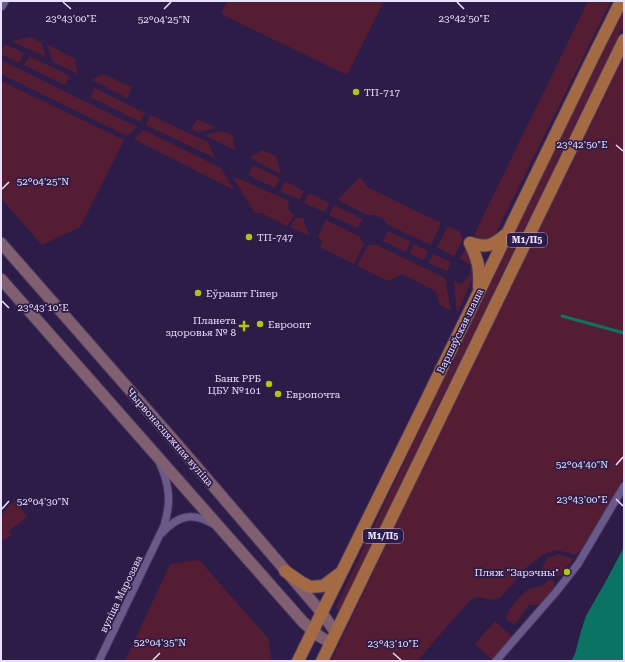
<svg xmlns="http://www.w3.org/2000/svg" width="625" height="662" font-family="'Roboto Serif',serif">
  <style>
    .green { fill: #541d33 }
    .water { fill: #0a7364 }
    .lines { fill: none; stroke-linecap: round; stroke-linejoin: round }
    .stream { stroke: #0a7364; stroke-width: 3 }
    .minor-casing { stroke: #48395f; stroke-width: 9 }
    .tertiary-casing { stroke: #48395f; stroke-width: 11 }
    .secondary-casing { stroke: #48395f; stroke-width: 13 }
    .trunk-casing { stroke: #48395f; stroke-width: 14 }
    .minor { stroke: #6a5a8b; stroke-width: 7 }
    .tertiary { stroke: #6a5a8b; stroke-width: 9 }
    .secondary { stroke: #806070; stroke-width: 11 }
    .trunk { stroke: #a46a44; stroke-width: 12 }
    .ticks { fill: none; stroke: #e8e0fc; stroke-width: 1.5 }
    .poi-dot { fill: #adc60f; stroke: #2d1c48; stroke-width: 1.5 }
    .labels { text-anchor: middle; dominant-baseline: central; stroke-width: 3.5; stroke-linejoin: round; paint-order: stroke }
    .shield { fill: #2d1c48; stroke: #b0a5c6; stroke-width: 1 }
    .shield-label { font-size: 9px; font-weight: bold; fill: #e8e0fc }
    .poi-label { font-size: 10px; fill: #e8e0fc; stroke: #2d1c48; text-anchor: start }
    .street-label { font-size: 10px; fill: #e8e0fc; stroke: #2d1c48 }
    .ticks-label { font-size: 10px; text-anchor: middle; fill: #e8e0fc; stroke: #2d1c48; stroke-width: 3.5; stroke-linejoin: round; paint-order: stroke }
  </style>
  <rect width="100%" height="100%" fill="#2d1c48"/>
  <!-- green -->
  <g class="green">
    <polygon points="227,1 384,1 347,75 221,14"/>
    <polygon points="588,1 611,1 495,235 484,242 476,240 474,235"/>
    <path d="M624,10V24L414,455L341,609L338,610L336,608V607C430,407 524,207 624,10Z"/>
    <polygon points="31,37 42,43 46,57 11,41"/>
    <polygon points="5,44 24,53 19,63 1,54 1,51"/>
    <polygon points="47,44 75,59 78,74 53,62"/>
    <polygon points="624,49 624,476 613,497 581,550 575,555 557,550 544,554 528,566 500,598 493,600 478,597 471,599 417,661 331,661 434,444"/>
    <polygon points="29,56 70,76 65,85 24,65"/>
    <polygon points="1,60 137,127 127,136 1,74"/>
    <polygon points="103,74 132,87 127,98 92,80"/>
    <polygon points="1,81 124,140 80,227 42,245 1,198"/>
    <polygon points="95,88 145,113 140,122 90,97"/>
    <polygon points="150,115 208,142 215,158 146,125"/>
    <polygon points="197,119 216,128 198,132 191,129"/>
    <polygon points="144,130 221,168 234,190 134,139"/>
    <polygon points="222,131 233,136 235,150 204,135"/>
    <polygon points="262,150 276,156 281,174 250,158"/>
    <polygon points="253,165 280,178 275,188 248,175"/>
    <polygon points="360,177 367,187 441,223 431,245 388,225 382,218 375,215 367,215 338,200"/>
    <polygon points="233,178 240,179 289,201 288,209 294,216 287,226 261,213 255,213"/>
    <polygon points="285,181 304,191 300,200 280,191"/>
    <polygon points="309,193 329,203 325,212 304,203"/>
    <polygon points="334,205 362,219 358,228 329,215"/>
    <polygon points="296,218 303,218 309,236 290,227"/>
    <polygon points="326,220 359,236 364,244 354,264 320,247 322,241 318,236"/>
    <polygon points="448,226 459,231 463,239 454,257 437,247"/>
    <polygon points="388,231 411,242 406,252 383,241"/>
    <polygon points="414,244 428,251 424,260 410,254"/>
    <polygon points="368,245 377,245 445,278 451,311 440,305 435,291 402,274 388,281 357,266"/>
    <polygon points="467,246 475,273 457,314 454,281 462,284 470,275 471,265 460,259"/>
    <polygon points="433,254 451,262 447,271 429,263"/>
    <polygon points="16,501 27,517 9,531 11,535 1,542 1,517 8,506"/>
    <polygon points="558,554 573,559 561,576 550,577 541,571 547,558"/>
    <polygon points="199,560 268,638 272,661 125,661 170,564"/>
    <path d="M549,580L553,581L555,583C554,589 545,600 539,604C536,605 532,605 529,605L517,622L514,624L511,623L506,619C507,610 523,591 532,588C535,587 538,587 541,586C544,585 547,582 549,580Z"/>
    <polygon points="495,621 512,637 492,660 475,644"/>
  </g>
  <!-- water -->
  <polygon class="water" points="624,547 624,661 571,661 575,654 581,631 586,616 607,579"/>
  <g class="lines">
    <!-- stream -->
    <polyline class="stream" points="562,316 624,333"/>
    <!-- minor casing -->
    <g class="minor-casing">
      <g id="minor">
        <path d="M162,533C178,515 193,512 213,524"/>
        <path d="M99,661L164,526C171,503 170,486 160,464"/>
        <polyline points="496,661 556,592 578,564 624,486"/>
      </g>
    </g>
    <!-- tertiary casing -->
    <g class="tertiary-casing">
      <polyline id="tertiary" points="1,6 4,1"/>
    </g>
    <!-- secondary casing -->
    <g class="secondary-casing">
      <g id="secondary">
        <polyline points="1,243 177,444 322,613 336,633"/>
        <polyline points="1,279 303,622 319,636 331,643"/>
      </g>
    </g>
    <!-- trunk casing -->
    <g class="trunk-casing">
      <g id="trunk">
        <path d="M470,243C478,260 480,268 479,287"/>
        <path d="M470,243C487,248 492,246 505,235"/>
        <polyline points="285,571 301,582 310,587 323,586 339,574"/>
        <polyline points="298,661 422,409 594,55 621,1"/>
        <polyline points="322,661 624,40"/>
      </g>
    </g>
    <!-- minor -->
    <use href="#minor" class="minor"/>
    <!-- tertiary -->
    <use href="#tertiary" class="tertiary"/>
    <!-- secondary -->
    <use href="#secondary" class="secondary"/>
    <!-- trunk -->
    <use href="#trunk" class="trunk"/>
  </g>
  <!-- ticks -->
  <path class="ticks" d="M63,2L71,9M457,2L464,9M164,9L171,2M616,145L623,151M2,189L9,182M2,301L9,308M616,465L623,457M616,499L623,506M2,509L9,501M393,653L401,660M153,660L160,653"/>
  <!-- markers -->
  <g class="poi-dot">
    <circle cx="356" cy="92" r="4"/>
    <circle cx="249" cy="237" r="4"/>
    <circle cx="198" cy="293" r="4"/>
    <circle cx="260" cy="324" r="4"/>
    <path d="M242 320h4v4h4v4h-4v4h-4v-4h-4v-4h4z"/>
    <circle cx="269" cy="384" r="4"/>
    <circle cx="278" cy="394" r="4"/>
    <circle cx="567" cy="572" r="4"/>
  </g>
  <g class="labels">
    <!-- shield labels -->
    <g class="shield">
      <rect x="507" y="233" width="40" height="14" rx="3"/>
      <rect x="363" y="529" width="40" height="14" rx="3"/>
    </g>
    <g class="shield-label">
      <text x="527" y="240">М1/П5</text>
      <text x="383" y="536">М1/П5</text>
    </g>
    <!-- poi labels -->
    <g class="poi-label">
      <text x="364" y="92">ТП-717</text>
      <text x="257" y="237">ТП-747</text>
      <text x="206" y="293">Еўраапт Гіпер</text>
      <text x="236" y="320" text-anchor="end">Планета<tspan x="236" dy="12">здоровья № 8</tspan></text>
      <text x="268" y="324">Евроопт</text>
      <text x="261" y="378" text-anchor="end">Банк РРБ<tspan x="261" dy="12">ЦБУ №101</tspan></text>
      <text x="286" y="394">Европочта</text>
      <text x="559" y="572" text-anchor="end">Пляж "Зарэчны"</text>
    </g>
    <!-- street labels -->
    <g class="street-label">
      <text transform="translate(460 331) rotate(-64)">Варшаўская шаша</text>
      <text transform="translate(170 437) rotate(49)">Чырвонасцяжная вуліца</text>
      <text transform="translate(121 594) rotate(-64)">вуліца Марозава</text>
    </g>
  </g>
  <g class="ticks-label">
    <text x="464" y="22">23°42'50"E</text>
    <text x="71" y="22">23°43'00"E</text>
    <text x="164" y="23">52°04'25"N</text>
    <text x="582" y="148">23°42'50"E</text>
    <text x="43" y="185">52°04'25"N</text>
    <text x="43" y="311">23°43'10"E</text>
    <text x="582" y="468">52°04'40"N</text>
    <text x="582" y="503">23°43'00"E</text>
    <text x="43" y="505">52°04'30"N</text>
    <text x="160" y="646">52°04'35"N</text>
    <text x="393" y="647">23°43'10"E</text>
  </g>
  <!-- border -->
  <rect width="625" height="662" fill="none" stroke="#e8e0fc" stroke-width="4"/>
</svg>
